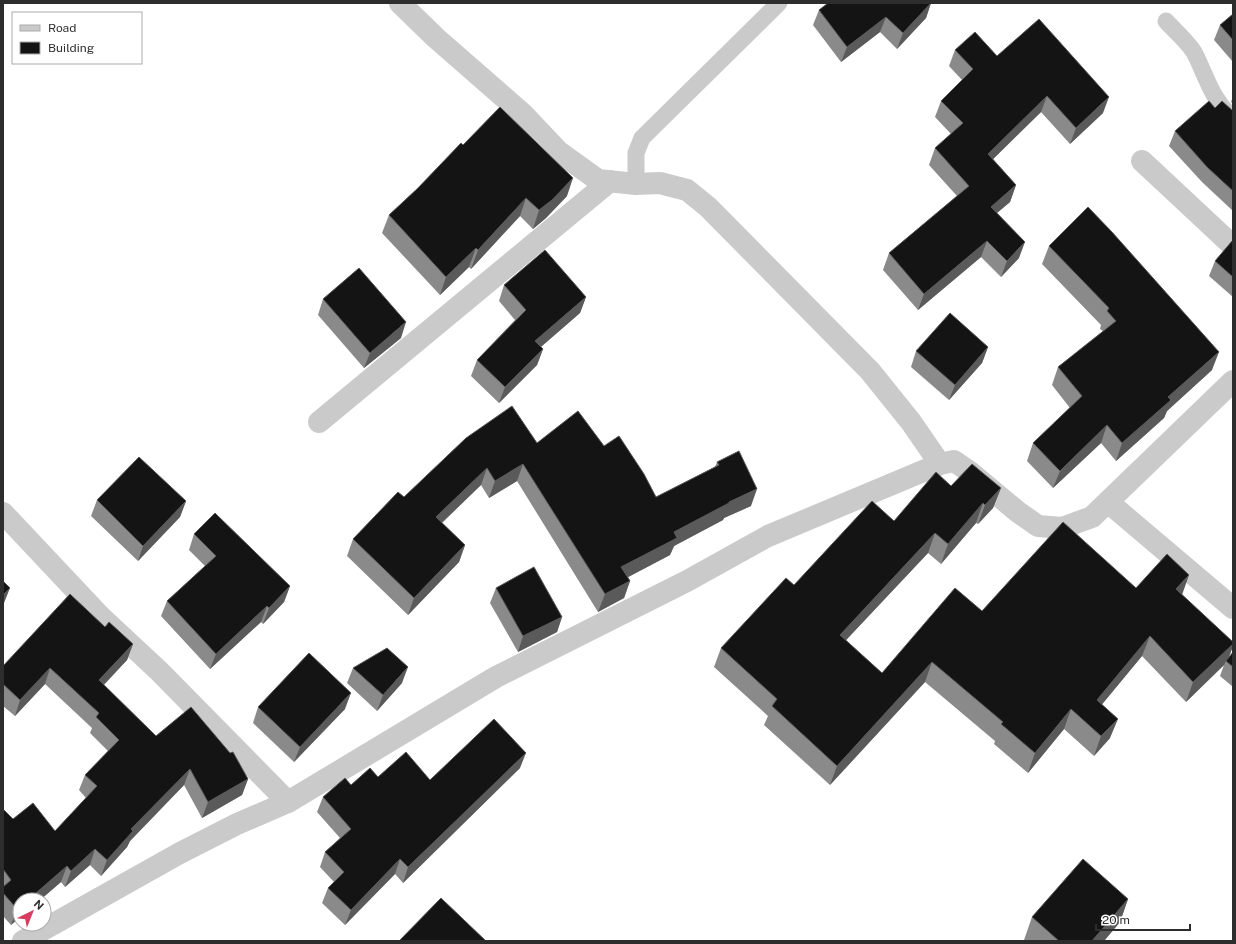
<svg xmlns="http://www.w3.org/2000/svg" width="1236" height="944" font-family="'Public Sans',sans-serif">
  <style>
    .lines { fill: none; stroke-linecap: round; stroke-linejoin: round }
    .lane { stroke: #cacaca; stroke-width: 17 }
    .street { stroke: #cacaca; stroke-width: 22 }
    .wall { fill: #8a8a8a }
    .shaded-wall { fill: #5a5a5a }
    .building { fill: #141414; stroke: #5a5a5a }
  </style>
  <rect width="100%" height="100%" fill="#fff"/>
  <g class="lines">
    <!-- lane -->
    <g class="lane">
      <path d="M1166,21C1174,30 1190,44 1195,54C1207,78 1212,100 1233,118"/>
      <polyline points="636,184 636,153 642,138 779,3"/>
    </g>
    <!-- street -->
    <g class="street">
      <polyline points="400,3 436,38 523,114 559,152 598,180 636,184 660,183 687,190 708,207 870,371 911,422 940,464"/>
      <polyline points="1142,161 1233,246"/>
      <polyline points="319,422 610,181"/>
      <polyline points="1108,502 1233,608"/>
      <polyline points="3,513 100,616 159,671 288,802"/>
      <polyline points="23,941 180,853 237,824 288,802 496,677 687,581 768,536 940,464 954,461 970,472 1018,512 1038,526 1062,528 1092,517 1233,381"/>
    </g>
  </g>
  <!-- wall -->
  <g class="wall">
    <polygon points="931,3 926,18 897,49 880,32 841,62 813,25 819,10"/>
    <polygon points="1233,14 1233,62 1214,40 1220,25"/>
    <polygon points="955,50 997,56 1103,113 1070,144 1041,112 993,159 1016,185 1010,202 997,213 1019,258 1001,277 981,257 918,310 883,270 889,253 957,196 929,165 935,148 951,134 935,117 941,101 962,80 949,66"/>
    <polygon points="1233,96 1233,104 1231,102"/>
    <polygon points="1215,108 1233,111 1233,211 1202,182 1169,146 1175,131"/>
    <polygon points="463,145 567,196 546,218 533,229 520,216 471,269 469,267 440,295 382,233 389,215"/>
    <polygon points="1233,242 1233,297 1209,276 1215,261"/>
    <polygon points="1049,246 1212,370 1167,411 1164,418 1116,461 1101,443 1053,488 1027,461 1033,443 1070,408 1052,385 1058,367 1103,331 1100,329 1101,325 1042,264"/>
    <polygon points="504,285 586,297 580,313 541,347 543,349 537,365 499,403 471,376 477,360 515,320 499,301"/>
    <polygon points="323,299 401,338 364,368 318,315"/>
    <polygon points="988,347 982,363 949,400 911,367 916,351"/>
    <polygon points="537,443 604,446 656,497 715,467 717,462 751,506 724,518 723,520 674,546 670,555 628,577 630,581 624,598 598,612 517,481 489,498 481,485 442,523 465,545 459,562 408,615 347,556 353,539 404,497"/>
    <polygon points="951,486 1001,488 993,508 978,524 976,523 941,564 928,553 846,640 882,673 982,611 1136,588 1182,595 1233,642 1233,646 1229,657 1233,652 1233,687 1220,676 1224,665 1186,702 1142,656 1102,704 1110,738 1094,756 1064,729 1028,773 994,744 995,741 925,682 830,785 764,725 768,716 714,667 721,648 794,585 894,521"/>
    <polygon points="97,500 186,501 180,517 138,561 91,516"/>
    <polygon points="194,534 290,586 284,602 263,624 261,622 210,669 161,616 167,601 205,566 189,550"/>
    <polygon points="496,588 562,617 557,632 518,652 490,603"/>
    <polygon points="105,627 133,644 127,660 104,685 156,736 248,779 242,795 202,818 184,785 130,841 127,847 101,876 90,865 65,887 61,882 11,925 3,916 3,809 13,819 55,831 86,798 79,790 85,775 108,751 90,733 92,728 45,684 15,716 3,706 3,666"/>
    <polygon points="353,668 402,683 377,711 347,683"/>
    <polygon points="258,707 345,709 294,762 253,723"/>
    <polygon points="520,768 403,883 395,874 345,925 322,903 328,888 334,882 320,867 325,852 340,838 317,812 323,797 351,785 378,777 430,780"/>
    <polygon points="1128,899 1120,922 1104,941 1025,941 1024,940 1032,917"/>
  </g>
  <!-- shaded-wall -->
  <g class="shaded-wall">
    <polygon points="931,3 926,18 897,49 903,33"/>
    <polygon points="886,17 880,32 841,62 847,47"/>
    <polygon points="1047,96 1041,112 982,170 988,154"/>
    <polygon points="1109,97 1103,113 1070,144 1076,128"/>
    <polygon points="573,178 567,196 546,218 533,229 539,210"/>
    <polygon points="1016,185 1010,202 985,223 991,207"/>
    <polygon points="526,198 520,216 471,269 478,250"/>
    <polygon points="987,241 981,257 918,310 924,294"/>
    <polygon points="1025,242 1019,258 1001,277 1007,261"/>
    <polygon points="476,248 469,267 440,295 446,277"/>
    <polygon points="586,297 580,313 529,357 535,341"/>
    <polygon points="406,322 401,338 364,368 370,353"/>
    <polygon points="988,347 982,363 949,400 955,385"/>
    <polygon points="543,349 537,365 499,403 505,387"/>
    <polygon points="1219,352 1212,370 1167,411 1164,418 1116,461 1122,443 1168,397"/>
    <polygon points="1107,425 1101,443 1053,488 1060,471"/>
    <polygon points="523,464 517,481 489,498 495,481"/>
    <polygon points="487,468 481,485 430,534 436,517"/>
    <polygon points="1001,488 993,508 978,524 985,505"/>
    <polygon points="757,489 751,506 724,518 723,520 674,546 670,555 615,584 621,567 674,532 729,502"/>
    <polygon points="186,501 180,517 138,561 143,546"/>
    <polygon points="983,503 976,523 941,564 948,544"/>
    <polygon points="935,533 928,553 833,654 840,635"/>
    <polygon points="465,545 459,562 408,615 414,598"/>
    <polygon points="1189,575 1182,595 1176,589"/>
    <polygon points="630,581 624,598 598,612 605,594"/>
    <polygon points="290,586 284,602 263,624 269,608"/>
    <polygon points="10,588 4,603 3,605 3,595"/>
    <polygon points="267,606 261,622 210,669 216,654"/>
    <polygon points="562,617 557,632 518,652 523,636"/>
    <polygon points="1150,636 1142,656 1090,719 1097,700"/>
    <polygon points="133,644 127,660 93,696 99,680"/>
    <polygon points="1233,644 1233,646 1227,662 1226,661 1224,665 1186,702 1193,682"/>
    <polygon points="932,662 925,682 830,785 837,766"/>
    <polygon points="408,667 402,683 377,711 383,695"/>
    <polygon points="50,668 45,684 15,716 20,700"/>
    <polygon points="351,693 345,709 294,762 300,747"/>
    <polygon points="1071,709 1064,729 1028,773 1035,753"/>
    <polygon points="1118,719 1110,738 1094,756 1101,736"/>
    <polygon points="526,753 520,768 403,883 408,867"/>
    <polygon points="190,769 184,785 130,841 127,847 101,876 107,860 131,829"/>
    <polygon points="248,779 242,795 202,818 208,802"/>
    <polygon points="95,849 90,865 65,887 71,871"/>
    <polygon points="400,859 395,874 345,925 351,910"/>
    <polygon points="67,866 61,882 40,900 28,900"/>
    <polygon points="1128,899 1120,922 1104,941 1092,941"/>
    <polygon points="20,906 20,917 11,925 17,909"/>
  </g>
  <!-- building -->
  <g class="building">
    <polygon points="828,3 931,3 903,33 886,17 847,47 819,10"/>
    <polygon points="1233,14 1233,40 1220,25"/>
    <polygon points="1039,19 1109,97 1076,128 1047,96 988,154 1016,185 991,207 1025,242 1007,261 987,241 924,294 889,253 969,186 935,148 963,123 941,101 973,69 955,50 975,32 997,56"/>
    <polygon points="1209,101 1215,108 1222,101 1233,111 1233,191 1207,167 1175,131"/>
    <polygon points="500,107 573,178 552,200 539,210 526,198 478,250 476,248 446,277 389,215 417,189 461,143 463,145"/>
    <polygon points="1088,207 1112,232 1219,352 1168,397 1171,400 1122,443 1107,425 1060,471 1033,443 1082,396 1058,367 1116,321 1107,311 1109,308 1049,246"/>
    <polygon points="1232,241 1233,242 1233,277 1215,261"/>
    <polygon points="545,250 586,297 535,341 543,349 505,387 477,360 526,310 504,285"/>
    <polygon points="359,268 406,322 370,353 323,299"/>
    <polygon points="950,313 988,347 955,385 916,351"/>
    <polygon points="512,406 537,443 578,411 604,446 619,436 644,474 656,497 719,465 717,462 739,451 757,489 729,502 729,503 674,532 677,538 621,567 630,581 605,594 523,464 495,481 487,468 436,517 465,545 414,598 353,539 398,492 404,497 466,438"/>
    <polygon points="139,457 186,501 143,546 97,500"/>
    <polygon points="972,464 1001,488 985,505 983,503 948,544 935,533 840,635 882,673 955,588 982,611 1063,522 1136,588 1167,554 1189,575 1176,589 1233,642 1233,644 1193,682 1150,636 1097,700 1118,719 1101,736 1071,709 1035,753 1001,724 1003,722 932,662 837,766 772,706 777,699 721,648 786,578 794,585 872,501 894,521 936,472 951,486"/>
    <polygon points="215,513 290,586 269,608 267,606 216,654 167,601 216,556 194,534"/>
    <polygon points="534,567 562,617 523,636 496,588"/>
    <polygon points="3,581 10,588 3,595"/>
    <polygon points="70,594 105,627 109,622 133,644 99,680 156,736 191,707 230,753 233,752 248,779 208,802 190,769 131,829 133,831 107,860 95,849 71,871 67,866 28,900 20,900 20,906 17,909 3,893 3,887 11,880 3,869 3,809 13,819 33,803 55,831 97,786 85,775 119,740 96,717 99,713 50,668 20,700 3,684 3,666"/>
    <polygon points="387,648 408,667 383,695 353,668"/>
    <polygon points="1233,652 1233,667 1226,661"/>
    <polygon points="309,653 351,693 300,747 258,707"/>
    <polygon points="494,719 526,753 408,867 400,859 351,910 328,888 344,872 325,852 351,829 323,797 345,778 351,785 370,768 378,777 406,752 430,780"/>
    <polygon points="1083,859 1128,899 1092,941 1059,941 1032,917"/>
    <polygon points="441,898 486,941 399,941"/>
  </g>
  <!-- border -->
  <rect width="1236" height="944" fill="none" stroke="#2d2d2d" stroke-width="8"/>
  <!-- legend -->
  <rect x="12" y="12" width="130" height="52" fill="#ffffff" stroke="#ababab"/>
  <rect x="20" y="25" width="20" height="6" fill="#cacaca" stroke="#ababab"/>
  <text x="48" y="32" font-size="12" fill="#2d2d2d">Road</text>
  <rect x="20" y="42" width="20" height="12" fill="#141414" stroke="#ababab"/>
  <text x="48" y="52" font-size="12" fill="#2d2d2d">Building</text>
  <!-- north arrow -->
  <g transform="translate(32 912) rotate(43)"><circle r="19" fill="#ffffff" stroke="#ababab"/>
  <path d="M0-3L7 15L0 10L-7 15Z" fill="#d83c61"/>
  <text y="-6" font-size="11" font-weight="bold" text-anchor="middle" fill="#2d2d2d">N</text>
  </g>
  <!-- scale -->
  <path d="M1096 924v6h94v-6" fill="none" stroke="#2d2d2d" stroke-width="2"/>
  <text x="1102" y="924" font-size="12" fill="#2d2d2d" stroke="#ffffff" stroke-width="3" paint-order="stroke">20 m</text>
</svg>
